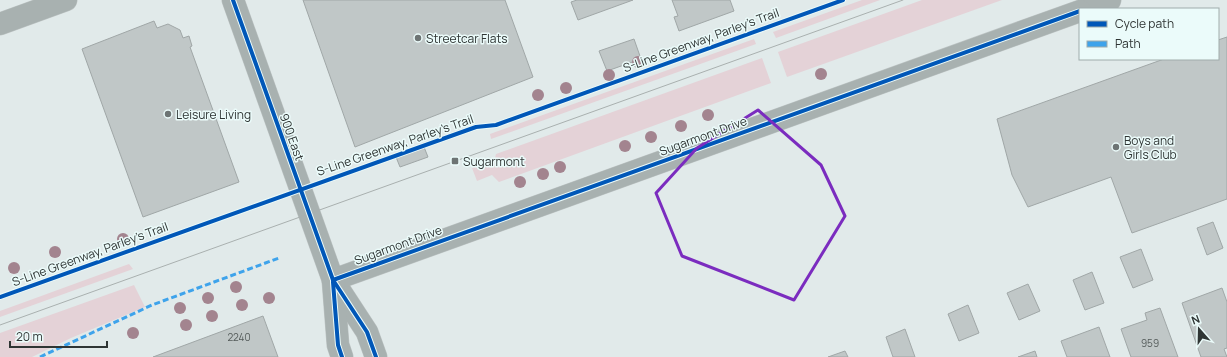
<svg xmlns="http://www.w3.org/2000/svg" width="1227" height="357" font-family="Manrope,sans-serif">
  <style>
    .green { fill: #e4d2d7 }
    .building { fill: #c0c7c7; stroke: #a0a7a7 }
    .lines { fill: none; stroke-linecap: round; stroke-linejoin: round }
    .minor-casing { stroke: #bec5c5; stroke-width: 23 }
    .minor { stroke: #a8b1b0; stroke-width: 22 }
    .tram { stroke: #a9b0af; stroke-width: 1 }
    .quiet { stroke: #3ea3eb; stroke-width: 3; stroke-dasharray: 6 3; stroke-linecap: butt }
    .cycleway-casing { stroke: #ebfbfa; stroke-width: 6 }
    .cycleway { stroke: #0057b8; stroke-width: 4 }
    .tree { fill: #a3848f }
    .marked { fill: none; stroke: #7b2cbf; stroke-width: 3; stroke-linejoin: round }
    .poi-dot { fill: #6d7474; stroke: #ebfbfa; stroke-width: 1.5 }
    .labels { text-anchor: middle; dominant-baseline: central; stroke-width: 3; stroke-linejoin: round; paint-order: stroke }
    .number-label { font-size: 10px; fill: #535a59 }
    .poi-label { font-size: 12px; fill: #2f3534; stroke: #ebfbfa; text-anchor: start }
    .street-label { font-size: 12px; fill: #2f3534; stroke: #ebfbfa }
  </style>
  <rect width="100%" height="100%" fill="#e1eaea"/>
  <!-- green -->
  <g class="green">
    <polygon points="862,0 880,0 776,38 773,32"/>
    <polygon points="922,0 1002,0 787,77 778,52"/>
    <polygon points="754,39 756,44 491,139 490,134"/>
    <polygon points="762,58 771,83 499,182 492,175 477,181 472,168 495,158 496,154"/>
    <polygon points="129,264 133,269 0,317 0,311"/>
    <polygon points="134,285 145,307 71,338 32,357 0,357 0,333"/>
  </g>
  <!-- building -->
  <g class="building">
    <polygon points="303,0 505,0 533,77 355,147"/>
    <polygon points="577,0 633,0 578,20 571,2"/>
    <polygon points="672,0 730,0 734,11 679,31 674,17 678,16"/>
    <polygon points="154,21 157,28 168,24 180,30 183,38 189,36 192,46 190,47 239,182 143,217 82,49"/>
    <polygon points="1227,37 1227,199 1132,233 1111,177 1028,207 1012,175 997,119 1164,59 1218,59 1218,40"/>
    <polygon points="634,39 641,59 607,71 599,51"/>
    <polygon points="424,147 428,157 400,167 396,157"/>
    <polygon points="1213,222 1223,248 1207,255 1197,228"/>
    <polygon points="1141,249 1153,280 1133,288 1120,257"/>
    <polygon points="1092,272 1104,303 1085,310 1073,280"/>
    <polygon points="1028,284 1040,311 1019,320 1007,293"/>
    <polygon points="1222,288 1227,302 1227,348 1224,349 1227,357 1201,357 1182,303"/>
    <polygon points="968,305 979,333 959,341 948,314"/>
    <polygon points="1160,308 1178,357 1131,357 1121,329 1147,320 1145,313"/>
    <polygon points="263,316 278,357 153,357"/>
    <polygon points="1099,327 1110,357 1067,357 1061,341"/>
    <polygon points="905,329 915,357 893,357 886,337"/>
    <polygon points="845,351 848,357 828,357"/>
    <polygon points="1035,351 1037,357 1018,357"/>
  </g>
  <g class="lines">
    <!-- minor casing -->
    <g class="minor-casing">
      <g id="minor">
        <polyline points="233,0 333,280 367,332 376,357"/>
        <polyline points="1085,9 1110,0"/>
        <polyline points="0,24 66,0"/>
        <polyline points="333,280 1080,11"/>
        <polyline points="333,281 338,345 342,357"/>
      </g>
    </g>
    <!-- minor -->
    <use href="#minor" class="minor"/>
    <!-- tram -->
    <polyline class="tram" points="0,325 903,0"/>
    <!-- quiet -->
    <polyline class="quiet" points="40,357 152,305 279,258"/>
    <!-- cycleway casing -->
    <g class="cycleway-casing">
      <g id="cycleway">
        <polyline points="233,0 333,280 367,332 376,357"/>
        <polyline points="333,280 1080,11"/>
        <polyline points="333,282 338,345 342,357"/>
        <polyline points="0,297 476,127 496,125 843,0"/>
      </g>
    </g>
    <!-- cycleway -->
    <use href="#cycleway" class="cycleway"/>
  </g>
  <!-- trees -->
  <g class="tree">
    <circle cx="638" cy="62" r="6"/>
    <circle cx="821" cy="74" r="6"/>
    <circle cx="609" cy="75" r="6"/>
    <circle cx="566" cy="88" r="6"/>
    <circle cx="538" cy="95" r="6"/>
    <circle cx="708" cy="115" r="6"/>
    <circle cx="681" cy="126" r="6"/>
    <circle cx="651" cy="137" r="6"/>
    <circle cx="625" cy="146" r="6"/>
    <circle cx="560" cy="167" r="6"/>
    <circle cx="543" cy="174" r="6"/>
    <circle cx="520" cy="182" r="6"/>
    <circle cx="123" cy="239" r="6"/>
    <circle cx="55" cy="252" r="6"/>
    <circle cx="14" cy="268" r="6"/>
    <circle cx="236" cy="287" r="6"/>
    <circle cx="208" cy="298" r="6"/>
    <circle cx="269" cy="298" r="6"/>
    <circle cx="242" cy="305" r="6"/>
    <circle cx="180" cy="308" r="6"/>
    <circle cx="212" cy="316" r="6"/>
    <circle cx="186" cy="325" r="6"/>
    <circle cx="133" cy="333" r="6"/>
  </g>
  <!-- marked area -->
  <path class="marked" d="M758,110L821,165L845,216L794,300L682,256L656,193L697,148Z"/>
  <!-- markers -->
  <g class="poi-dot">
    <circle cx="418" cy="38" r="4"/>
    <circle cx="168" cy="114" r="4"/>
    <circle cx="1116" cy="147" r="4"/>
    <rect x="451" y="157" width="8" height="8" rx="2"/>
  </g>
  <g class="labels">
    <!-- number labels -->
    <g class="number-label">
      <text x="239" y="337">2240</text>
      <text x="1150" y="343">959</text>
    </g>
    <!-- poi labels -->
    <g class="poi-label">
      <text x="426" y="38">Streetcar Flats</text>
      <text x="176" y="114">Leisure Living</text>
      <text x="1124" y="140">Boys and<tspan x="1124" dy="14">Girls Club</tspan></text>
      <text x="463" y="161">Sugarmont</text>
    </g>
    <!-- street labels -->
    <g class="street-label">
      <text transform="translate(701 40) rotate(-20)">S-Line Greenway, Parley's Trail</text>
      <text transform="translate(703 136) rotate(-20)">Sugarmont Drive</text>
      <text transform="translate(292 137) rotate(70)">900 East</text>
      <text transform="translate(395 145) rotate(-19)">S-Line Greenway, Parley's Trail</text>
      <text transform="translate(398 245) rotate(-20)">Sugarmont Drive</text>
      <text transform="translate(90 254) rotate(-20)">S-Line Greenway, Parley's Trail</text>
    </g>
  </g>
  <!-- legend -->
  <rect x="1079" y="8" width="140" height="52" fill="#ebfbfa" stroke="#a0acab"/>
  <rect x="1087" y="21" width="20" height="6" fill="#0057b8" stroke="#a0acab"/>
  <text x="1115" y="28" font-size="12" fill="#2f3534">Cycle path</text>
  <rect x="1087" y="41" width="20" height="6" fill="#3ea3eb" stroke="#a0acab"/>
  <text x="1115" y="48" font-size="12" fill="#2f3534">Path</text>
  <!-- north arrow -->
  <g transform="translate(1199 329) rotate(340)" stroke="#ebfbfa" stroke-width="3" paint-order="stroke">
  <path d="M0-3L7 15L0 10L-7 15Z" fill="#2f3534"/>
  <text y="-6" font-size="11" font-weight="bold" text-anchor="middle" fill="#2f3534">N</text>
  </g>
  <!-- scale -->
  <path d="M10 341v6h97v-6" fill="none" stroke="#2f3534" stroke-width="2"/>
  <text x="16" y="341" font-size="12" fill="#2f3534" stroke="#ebfbfa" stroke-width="3" paint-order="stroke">20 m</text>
</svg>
